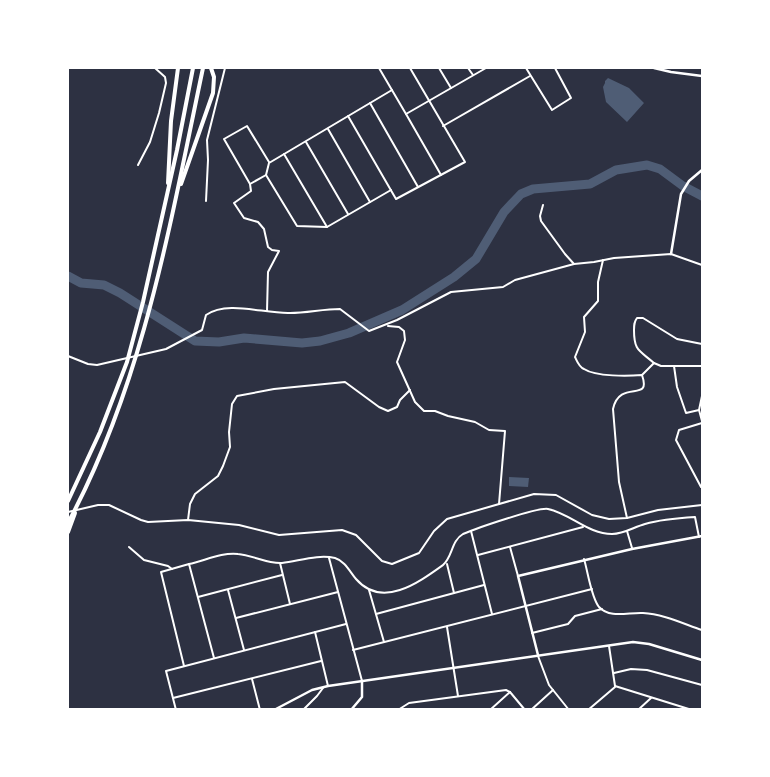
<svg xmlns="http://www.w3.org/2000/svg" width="770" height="777" font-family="'Public Sans',sans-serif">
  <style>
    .water { fill: #4f5d75 }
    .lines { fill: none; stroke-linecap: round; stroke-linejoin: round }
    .river { stroke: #4f5d75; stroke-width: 9 }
    .minor { stroke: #fff; stroke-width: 2 }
    .tertiary { stroke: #fff; stroke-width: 2.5 }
    .motorway { stroke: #fff; stroke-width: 4 }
  </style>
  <rect width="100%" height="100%" fill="#2d3142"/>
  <!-- water -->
  <g class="water">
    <polygon points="608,78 629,88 644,103 627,122 606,102 603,87 605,83 605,81"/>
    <polygon points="509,477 529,478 528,487 509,486"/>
  </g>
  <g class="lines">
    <!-- river -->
    <polyline class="river" points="68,276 81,283 104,285 120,293 195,341 219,342 244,338 302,343 320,341 349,333 402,310 454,277 476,259 504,212 521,194 533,189 590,184 616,170 647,165 660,169 683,186 702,196"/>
    <!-- minor -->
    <g class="minor">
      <polyline points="379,68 406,114 486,68"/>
      <polyline points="439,68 451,88"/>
      <polyline points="468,68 473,75"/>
      <polyline points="526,68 552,110 571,98 555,68"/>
      <polyline points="370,103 418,187"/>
      <polyline points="406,114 441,175"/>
      <polyline points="348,116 396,199 465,162 410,68"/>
      <polyline points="443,126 530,76"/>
      <polyline points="328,129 370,202"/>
      <polyline points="306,142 348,214"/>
      <polyline points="284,154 327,227"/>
      <polyline points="138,165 150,142 159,113 166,83 165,77 155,68"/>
      <polyline points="266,175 250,184 224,139 247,126 269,162"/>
      <polyline points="250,184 251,191 234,203 244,218 258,222 264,229 268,247 272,250 279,251 268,272 267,311"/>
      <polyline points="391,190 327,227 297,226 266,175 269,163 392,90"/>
      <polyline points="206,201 208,160 207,140 225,68"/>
      <polyline points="543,205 540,216 541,221 565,254 574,264"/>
      <path d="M603,260L598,282V301L584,317L585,332L575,357C577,361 579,367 584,369C596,377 629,376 642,375C652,404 620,378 613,409L619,482L627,518"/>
      <polyline points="388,326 399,327 404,331 405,340 397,362 415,402 424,411 435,411 448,416 475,422 489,430 505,431 499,504"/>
      <path d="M68,356L88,364L97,365L166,349L202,330L206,315C228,300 264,314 290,313C307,313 323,309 340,309L369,331L397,320L451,292L503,287L515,280L574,264L594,262L614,258L671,254L702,265"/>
      <path d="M654,363C639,350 634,351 634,330C634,325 634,322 637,318H643L677,339L702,344"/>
      <polyline points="674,366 677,387 686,413 699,410"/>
      <polyline points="642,375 654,363 661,366 702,366"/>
      <polyline points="702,396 699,410 702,421"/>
      <polyline points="702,423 679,430 676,440 701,487 702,486"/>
      <polyline points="68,512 98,505 109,505 141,520 148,522 188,520 239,525 279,535 342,530 356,535 382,561 392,564 419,553 434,531 447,519 534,494 556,495 592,515 609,519 627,518 658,510 702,505"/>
      <polyline points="188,520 190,504 195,494 218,476 223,466 230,447 229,432 232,404 237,396 274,389 345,382 379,407 388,411 397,407 400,400 410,390"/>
      <polyline points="471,531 492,614"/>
      <polyline points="627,531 632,548"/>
      <polyline points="129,547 144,560 168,566 172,569"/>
      <polyline points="510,547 518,576"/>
      <polyline points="478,555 583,527"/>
      <polyline points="329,558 362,681"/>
      <path d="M584,559C588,572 591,597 599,607C610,619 629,612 643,613C663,614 684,624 702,630"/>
      <polyline points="280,563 290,604"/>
      <path d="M189,564C204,561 222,552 238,554C252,555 268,564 282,563C299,561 318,554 335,558C345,561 350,572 356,579C382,609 418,583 443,565C453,556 451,541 463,534C477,528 538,507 548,509C571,514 588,534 612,534C624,534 634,527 645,524C662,519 678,518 695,517L699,537"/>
      <polyline points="447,564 454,593"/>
      <polyline points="228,590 244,650"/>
      <polyline points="369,590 384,642"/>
      <polyline points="198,597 282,575"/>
      <polyline points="376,614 484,585"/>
      <polyline points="236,618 338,592"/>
      <polyline points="447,627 458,696"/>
      <polyline points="315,632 328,686"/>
      <polyline points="532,633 568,624 575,616 602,609"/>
      <polyline points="609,646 615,686"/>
      <polyline points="353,650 592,589"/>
      <polyline points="538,656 549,685 569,710"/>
      <polyline points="184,666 161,572 189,564 214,658"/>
      <polyline points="614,673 631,669 647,670 702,685"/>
      <polyline points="252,679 260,710"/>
      <polyline points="615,686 692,710"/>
      <polyline points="173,698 321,661"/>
      <polyline points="176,710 166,671 346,624"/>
      <polyline points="303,710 317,696 323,688"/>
      <polyline points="398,710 409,703 506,690 510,692 525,710"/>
      <polyline points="490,710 510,692"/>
      <polyline points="531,710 553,690"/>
      <polyline points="588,710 615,687"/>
      <polyline points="638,710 651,698"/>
    </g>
    <!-- tertiary -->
    <g class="tertiary">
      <polyline points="654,68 671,72 702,76"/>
      <polyline points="671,254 681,194 689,181 702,170"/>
      <polyline points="538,655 518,576 632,549 702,536"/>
      <polyline points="274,710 312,690 328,686 633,642 649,644 702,660"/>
      <polyline points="351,710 362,697 362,681"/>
    </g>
    <!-- motorway -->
    <g class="motorway">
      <polyline points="168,183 171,121 178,68"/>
      <polyline points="181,184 213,93 214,77 211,68"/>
      <polyline points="68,501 100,432 127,362 143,302 177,150 193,68"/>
      <path d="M68,523C144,381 170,224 203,68"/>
      <polyline points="68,532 75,513"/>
    </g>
  </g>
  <!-- border -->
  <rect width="770" height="777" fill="none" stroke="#ffffff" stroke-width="138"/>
</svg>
